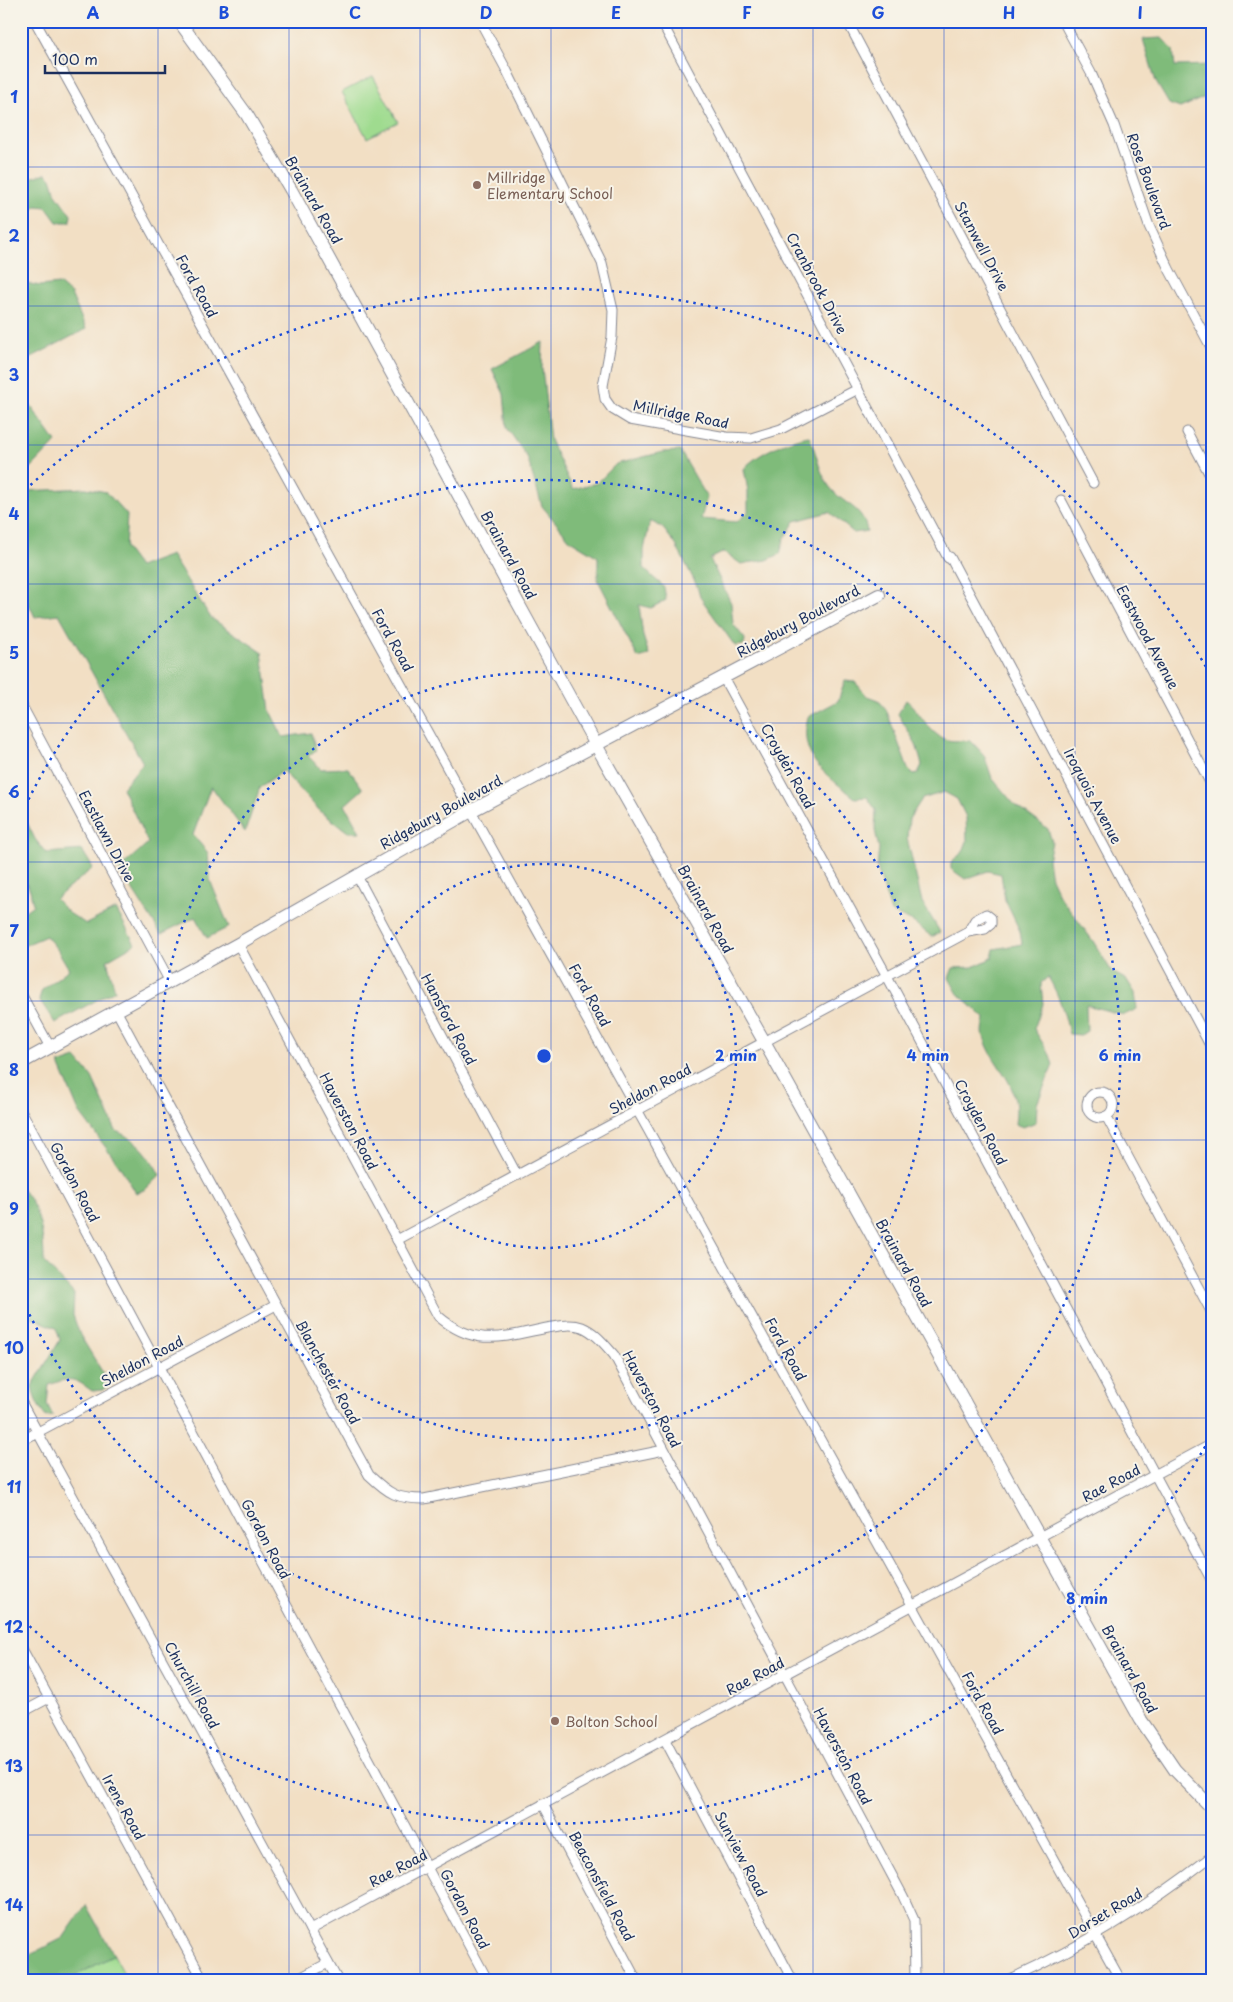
<svg xmlns="http://www.w3.org/2000/svg" width="1233" height="2002" font-family="'Playpen Sans',sans-serif">
  <style>
    .green { fill: #9fdb8f; stroke: #5d8576 }
    .forest { fill: #7fbb7a; stroke: #4d756c }
    .lines { fill: none; stroke-linecap: round; stroke-linejoin: round }
    .street-casing { stroke: #868791; stroke-width: 11 }
    .secondary-casing { stroke: #868791; stroke-width: 14 }
    .street { stroke: #fff; stroke-width: 9 }
    .secondary { stroke: #fff; stroke-width: 12 }
    .grid { fill: none; stroke: #1d4ed8; stroke-width: 1; stroke-opacity: 0.55 }
    .ring { fill: none; stroke: #1d4ed8; stroke-width: 2.5; stroke-dasharray: 2.5 5 }
    .education-dot { fill: #8d6e63; stroke: #f7f3e8; stroke-width: 2 }
    .labels { text-anchor: middle; dominant-baseline: central; stroke-width: 4; stroke-linejoin: round; paint-order: stroke }
    .education-label { font-size: 14px; fill: #785e54; stroke: #f7f3e8; text-anchor: start }
    .street-label { font-size: 14px; fill: #1b2f5e; stroke: #f7f3e8 }
    .centre { fill: #1d4ed8; stroke: #f7f3e8; stroke-width: 2.5 }
    .ring-label { font-size: 15px; text-anchor: middle; font-weight: bold; fill: #1d4ed8; stroke: #f7f3e8; stroke-width: 4; stroke-linejoin: round; paint-order: stroke }
    .neatline { fill: none; stroke: #1d4ed8; stroke-width: 2 }
    .grid-label { font-size: 16px; text-anchor: middle; font-weight: bold; fill: #1d4ed8 }
  </style>
  <rect width="100%" height="100%" fill="#f7f3e8"/>
  <filter id="ink" filterUnits="userSpaceOnUse"><feTurbulence type="fractalNoise" baseFrequency=".02" numOctaves="2"/><feDisplacementMap in="SourceGraphic" scale="10" xChannelSelector="R" yChannelSelector="G"/><feConvolveMatrix kernelMatrix="1 2 1 2 8 2 1 2 1" color-interpolation-filters="sRGB"/></filter>
  <filter id="wash" filterUnits="userSpaceOnUse"><feTurbulence type="fractalNoise" baseFrequency=".0096" numOctaves="4" result="noise"/><feDisplacementMap in="SourceGraphic" scale="20" xChannelSelector="R" yChannelSelector="G"/><feGaussianBlur stdDeviation="1.12" result="paint"/><feColorMatrix in="noise" values="0 0 0 0 0 0 0 0 0 0 0 0 0 0 0 0 0 1.4 0 .05"/><feComposite in="paint" operator="in"/></filter>
  <g filter="url(#wash)">
    <rect width="100%" height="100%" fill="#f2dfc4"/>
    <!-- green -->
    <g class="green">
      <polygon points="373,76 398,122 367,138 342,92"/>
      <polygon points="114,1955 128,1981 66,1981"/>
    </g>
    <!-- forest -->
    <g class="forest">
      <polygon points="1162,38 1173,50 1175,66 1212,65 1212,103 1208,96 1180,108 1169,104 1156,82 1143,39"/>
      <polygon points="46,173 51,178 56,194 71,215 70,222 57,222 46,207 36,206 22,220 21,250 21,181"/>
      <polygon points="21,282 40,286 59,284 71,294 86,329 28,359 21,358"/>
      <path d="M543,342L542,368L550,440L573,489L597,483L616,464L663,452L680,451L707,497L701,519L737,522L748,512V491L744,469C754,455 791,438 809,436C818,455 819,478 835,493C849,507 863,508 867,531L854,533L829,512L795,521L784,539L780,554L767,560L741,564L724,552L710,559L731,603L733,624L745,639L744,645L735,646L700,597L697,586L676,545L662,527L650,521L644,550V569L664,587L666,600L651,608L639,605L643,636L649,655L638,658L598,580V557L570,540L542,506L527,457L507,428L504,394L492,369Z"/>
      <polygon points="21,392 56,442 29,470 26,491 86,488 106,492 127,515 125,548 139,567 171,555 211,618 262,652 270,711 283,737 311,733 316,750 308,756 321,769 348,768 363,789 345,805 360,832 348,832 320,811 283,771 260,787 245,832 211,786 193,835 208,853 210,880 229,927 207,938 195,917 161,934 119,869 148,843 122,788 143,763 59,614 35,617 21,587"/>
      <path d="M845,681L855,682L867,696L878,700L886,709L908,769L913,774L918,773L922,765L916,744L898,714L906,700C919,710 928,732 944,739C951,742 963,740 971,741L984,755L992,778L1014,804L1048,829L1052,842L1048,860L1051,878L1059,895L1093,941L1112,972L1127,980L1135,993L1137,1009L1124,1015L1086,1005L1087,1031L1081,1035L1069,1034C1065,1014 1059,995 1048,977L1041,983L1043,1004L1034,1029L1050,1055L1053,1065L1037,1104L1036,1122L1023,1127L1015,1124C1021,1080 996,1073 984,1037C982,1032 984,1024 985,1018L958,994L949,978L953,968L973,967L992,958L994,949L1022,944L1020,931L1005,900L1001,874L988,871L965,879L951,869V862L963,852L967,841L966,817L957,799L944,792L922,799L909,819L907,838L922,902L940,932L932,937L913,922L891,912L877,867L879,849L875,830L876,810L867,797L855,798C827,775 797,758 808,717L838,701Z"/>
      <polygon points="21,810 35,839 46,853 82,850 93,868 55,899 69,913 86,924 116,909 135,944 107,960 115,990 55,1023 39,999 42,990 69,969 57,949 46,936 21,947 21,914 33,905 30,890 21,875"/>
      <path d="M76,1058L92,1077L116,1131C139,1141 148,1153 160,1175L146,1189L136,1193L119,1165L79,1112L59,1064Z"/>
      <path d="M21,1188C40,1208 44,1236 44,1262L74,1294L73,1315L80,1335L109,1383L103,1390L92,1391C73,1377 71,1377 49,1385L47,1404L53,1416L46,1417C38,1407 34,1398 32,1386L60,1340L56,1328L33,1318L21,1302Z"/>
      <polygon points="86,1905 114,1955 66,1981 21,1981 21,1956 27,1956 63,1938"/>
    </g>
  </g>
  <g filter="url(#ink)">
    <g class="lines">
      <!-- street casing -->
      <g class="street-casing">
        <g id="street">
          <polyline points="35,21 471,811 1121,1981"/>
          <polyline points="480,21 507,71 602,263 613,310 612,337 603,386 605,399 612,409 630,420 726,437 751,438 781,429 858,389"/>
          <polyline points="661,21 948,558"/>
          <polyline points="847,21 1093,483"/>
          <polyline points="1063,21 1091,73 1114,125 1149,226 1169,269 1212,349"/>
          <polyline points="1187,432 1212,479"/>
          <polyline points="1061,500 1212,786"/>
          <polyline points="950,557 1212,1049"/>
          <polyline points="723,677 887,976 1212,1581"/>
          <polyline points="21,704 169,980"/>
          <polyline points="357,876 517,1175"/>
          <path d="M238,944L438,1316C475,1348 503,1337 547,1328C558,1326 571,1323 582,1327C595,1332 605,1345 614,1355L903,1896L914,1920L915,1981"/>
          <polyline points="21,994 50,1047"/>
          <path d="M116,1010L369,1475C389,1494 397,1499 424,1499L664,1450"/>
          <circle cx="1100" cy="1105" r="13"/>
          <polyline points="21,1110 488,1981"/>
          <polyline points="1106,1116 1212,1313"/>
          <polyline points="397,1240 968,932 985,929 991,924 991,918 986,914 975,920 968,932"/>
          <polyline points="21,1402 338,1981"/>
          <polyline points="21,1441 276,1305"/>
          <polyline points="21,1647 204,1981"/>
          <polyline points="21,1713 49,1698"/>
          <polyline points="665,1740 793,1981"/>
          <polyline points="543,1804 637,1981"/>
          <polyline points="21,1888 21,1898"/>
          <polyline points="310,1930 1212,1444"/>
          <polyline points="294,1981 328,1963"/>
          <path d="M1006,1981C1080,1948 1148,1906 1212,1856"/>
        </g>
      </g>
      <!-- secondary casing -->
      <g class="secondary-casing">
        <g id="secondary">
          <polyline points="179,21 247,115 291,190 596,745 765,1043 1141,1720 1175,1770 1212,1808"/>
          <polyline points="21,1063 238,944 471,811 879,595"/>
        </g>
      </g>
      <!-- street -->
      <use href="#street" class="street"/>
      <!-- secondary -->
      <use href="#secondary" class="secondary"/>
    </g>
  </g>
  <!-- grid -->
  <path class="grid" d="M158,21V1981M289,21V1981M420,21V1981M551,21V1981M682,21V1981M813,21V1981M944,21V1981M1075,21V1981M21,167H1212M21,306H1212M21,445H1212M21,584H1212M21,723H1212M21,862H1212M21,1001H1212M21,1140H1212M21,1279H1212M21,1418H1212M21,1557H1212M21,1696H1212M21,1835H1212"/>
  <!-- distance rings -->
  <g class="ring">
    <circle cx="544" cy="1056" r="192"/>
    <circle cx="544" cy="1056" r="384"/>
    <path d="M22 813A576 576 0 1 1 22 1299"/>
    <path d="M1209 1440A768 768 0 0 1 25 1622M25 490A768 768 0 0 1 1209 672"/>
  </g>
  <!-- markers -->
  <g class="education-dot">
    <circle cx="477" cy="185" r="5"/>
    <circle cx="555" cy="1721" r="5"/>
  </g>
  <g class="labels">
    <!-- education labels -->
    <g class="education-label">
      <text x="487" y="177">Millridge<tspan x="487" dy="16">Elementary School</tspan></text>
      <text x="565" y="1721">Bolton School</text>
    </g>
    <!-- street labels -->
    <g class="street-label">
      <text transform="translate(1149 181) rotate(70)">Rose Boulevard</text>
      <text transform="translate(314 200) rotate(60)">Brainard Road</text>
      <text transform="translate(982 246) rotate(62)">Stanwell Drive</text>
      <text transform="translate(817 283) rotate(62)">Cranbrook Drive</text>
      <text transform="translate(197 286) rotate(61)">Ford Road</text>
      <text transform="translate(681 414) rotate(11)">Millridge Road</text>
      <text transform="translate(509 555) rotate(61)">Brainard Road</text>
      <text transform="translate(798 621) rotate(-28)">Ridgebury Boulevard</text>
      <text transform="translate(1148 637) rotate(62)">Eastwood Avenue</text>
      <text transform="translate(393 640) rotate(61)">Ford Road</text>
      <text transform="translate(788 766) rotate(61)">Croyden Road</text>
      <text transform="translate(1093 796) rotate(62)">Iroquois Avenue</text>
      <text transform="translate(441 812) rotate(-29)">Ridgebury Boulevard</text>
      <text transform="translate(107 836) rotate(62)">Eastlawn Drive</text>
      <text transform="translate(706 909) rotate(61)">Brainard Road</text>
      <text transform="translate(590 995) rotate(61)">Ford Road</text>
      <text transform="translate(449 1019) rotate(62)">Hansford Road</text>
      <text transform="translate(650 1089) rotate(-28)">Sheldon Road</text>
      <text transform="translate(349 1121) rotate(62)">Haverston Road</text>
      <text transform="translate(981 1122) rotate(62)">Croyden Road</text>
      <text transform="translate(75 1182) rotate(62)">Gordon Road</text>
      <text transform="translate(904 1263) rotate(61)">Brainard Road</text>
      <text transform="translate(786 1349) rotate(61)">Ford Road</text>
      <text transform="translate(142 1361) rotate(-28)">Sheldon Road</text>
      <text transform="translate(328 1372) rotate(61)">Blanchester Road</text>
      <text transform="translate(652 1399) rotate(62)">Haverston Road</text>
      <text transform="translate(1111 1483) rotate(-28)">Rae Road</text>
      <text transform="translate(266 1539) rotate(62)">Gordon Road</text>
      <text transform="translate(1130 1669) rotate(61)">Brainard Road</text>
      <text transform="translate(755 1676) rotate(-28)">Rae Road</text>
      <text transform="translate(192 1685) rotate(61)">Churchill Road</text>
      <text transform="translate(983 1703) rotate(61)">Ford Road</text>
      <text transform="translate(843 1756) rotate(62)">Haverston Road</text>
      <text transform="translate(124 1807) rotate(61)">Irene Road</text>
      <text transform="translate(741 1854) rotate(62)">Sunview Road</text>
      <text transform="translate(398 1868) rotate(-28)">Rae Road</text>
      <text transform="translate(602 1886) rotate(62)">Beaconsfield Road</text>
      <text transform="translate(465 1909) rotate(62)">Gordon Road</text>
      <text transform="translate(1105 1913) rotate(-31)">Dorset Road</text>
    </g>
  </g>
  <circle cx="544" cy="1056" r="8" class="centre"/>
  <g class="ring-label">
    <text x="736" y="1061">2 min</text>
    <text x="928" y="1061">4 min</text>
    <text x="1120" y="1061">6 min</text>
    <text x="1087" y="1604">8 min</text>
  </g>
  <!-- margin -->
  <rect width="1233" height="2002" fill="none" stroke="#f7f3e8" stroke-width="55"/>
  <!-- scale -->
  <path d="M45 65v8h120v-8" fill="none" stroke="#1b2f5e" stroke-width="2.5"/>
  <text x="52" y="65" font-size="15" fill="#1b2f5e" stroke="#f7f3e8" stroke-width="4" paint-order="stroke">100 m</text>
  <rect x="28" y="28" width="1178" height="1946" class="neatline"/>
  <g class="grid-label">
    <text x="93" y="19">A</text>
    <text x="224" y="19">B</text>
    <text x="355" y="19">C</text>
    <text x="486" y="19">D</text>
    <text x="616" y="19">E</text>
    <text x="747" y="19">F</text>
    <text x="878" y="19">G</text>
    <text x="1009" y="19">H</text>
    <text x="1140" y="19">I</text>
    <text x="14" y="103">1</text>
    <text x="14" y="242">2</text>
    <text x="14" y="381">3</text>
    <text x="14" y="520">4</text>
    <text x="14" y="659">5</text>
    <text x="14" y="798">6</text>
    <text x="14" y="937">7</text>
    <text x="14" y="1076">8</text>
    <text x="14" y="1215">9</text>
    <text x="14" y="1354">10</text>
    <text x="14" y="1493">11</text>
    <text x="14" y="1633">12</text>
    <text x="14" y="1772">13</text>
    <text x="14" y="1911">14</text>
  </g>
</svg>
